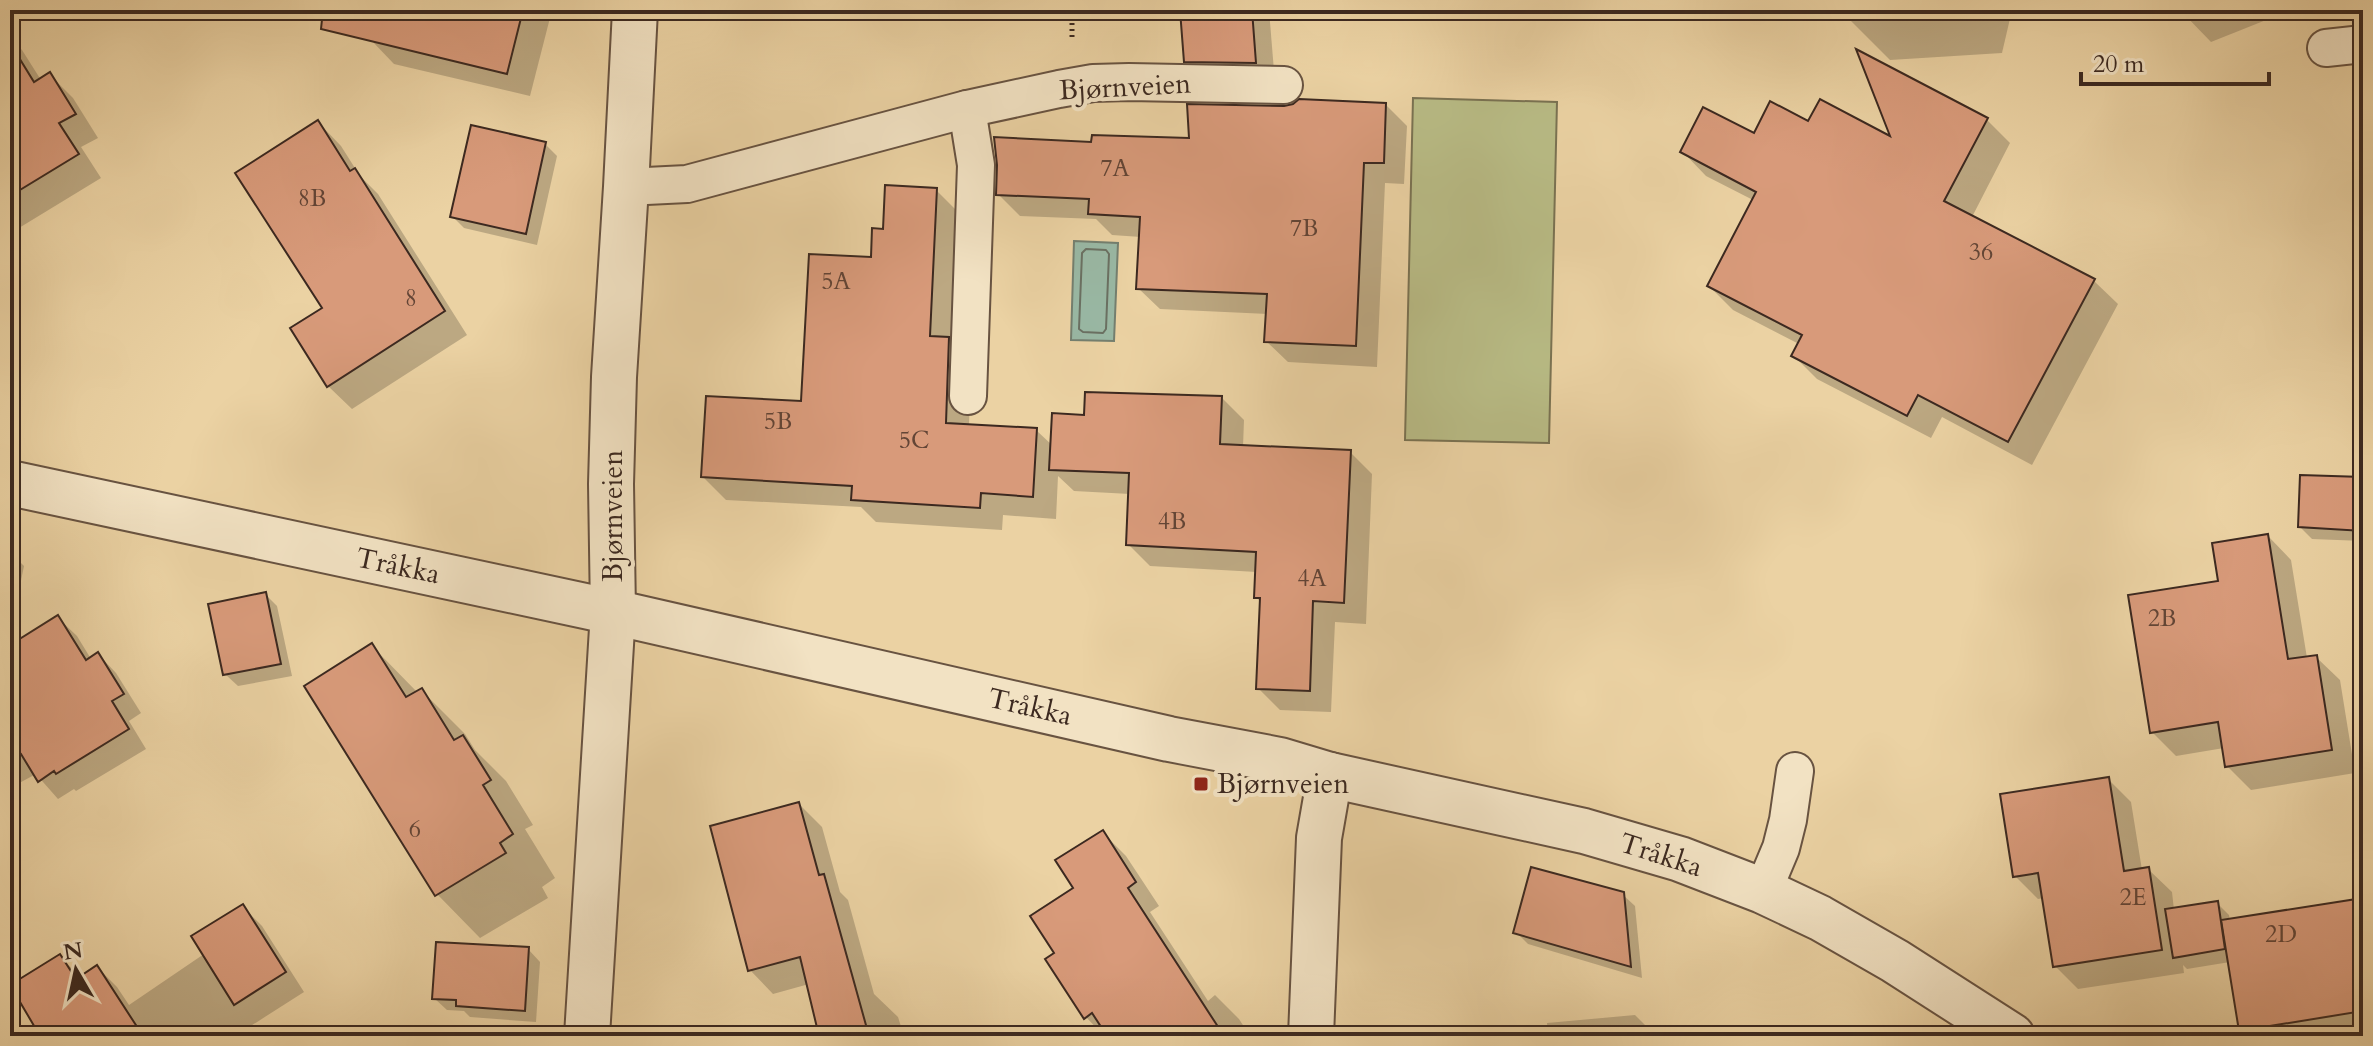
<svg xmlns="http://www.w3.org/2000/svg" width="2373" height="1046" font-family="Cardo,serif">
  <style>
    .green { fill: #b8bb85; stroke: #7a7252; stroke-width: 2 }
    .water { fill: #99b8a4; stroke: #747f6f; stroke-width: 2 }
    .shadow { fill: #0003 }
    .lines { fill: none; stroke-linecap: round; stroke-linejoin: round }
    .shore { stroke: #6a7062; stroke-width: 2 }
    .building { fill: #d89a7a; stroke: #3c2920; stroke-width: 2 }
    .service-casing { stroke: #685341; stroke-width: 40 }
    .minor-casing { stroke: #685341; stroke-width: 48 }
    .tertiary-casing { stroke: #685341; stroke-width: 48 }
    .path { stroke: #3c2920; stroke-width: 5; stroke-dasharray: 2 4; stroke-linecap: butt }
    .service { stroke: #f2e2c3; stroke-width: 36 }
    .minor { stroke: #f2e2c3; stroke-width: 44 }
    .tertiary { stroke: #f2e2c3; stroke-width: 44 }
    .poi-dot { fill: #8f2418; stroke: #f2e2c3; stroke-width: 3 }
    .labels { text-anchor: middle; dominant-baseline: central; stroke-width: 8; stroke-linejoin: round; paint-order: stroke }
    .number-label { font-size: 24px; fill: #634536 }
    .street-label { font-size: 28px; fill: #3c2920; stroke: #f2e2c3 }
    .poi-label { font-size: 28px; fill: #3c2920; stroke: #f2e2c3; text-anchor: start }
  </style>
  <rect width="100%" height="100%" fill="#ebd2a3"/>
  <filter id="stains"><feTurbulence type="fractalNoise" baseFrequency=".0025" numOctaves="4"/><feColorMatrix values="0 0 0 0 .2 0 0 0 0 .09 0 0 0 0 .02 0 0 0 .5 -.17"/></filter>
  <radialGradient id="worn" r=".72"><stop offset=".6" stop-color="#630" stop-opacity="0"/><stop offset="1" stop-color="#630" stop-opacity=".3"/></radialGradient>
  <!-- green -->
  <polygon class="green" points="1413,98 1557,102 1549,443 1405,440"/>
  <!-- water -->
  <polygon class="water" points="1074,241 1118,243 1114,341 1071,340"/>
  <!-- shadow -->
  <g class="shadow">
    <polygon points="378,10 552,10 530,96 394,64 371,40"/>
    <polygon points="1182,10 1269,10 1275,83 1206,81 1186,61"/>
    <polygon points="1843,10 2012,10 2002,53 1890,60 1846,16"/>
    <polygon points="2180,10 2291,10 2211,42"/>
    <polygon points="10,38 22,50 41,80 50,75 73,98 98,138 81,147 101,178 14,231 10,227"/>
    <polygon points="1386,105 1407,126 1404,184 1385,183 1377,367 1288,362 1266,341 1268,314 1160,309 1138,288 1141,237 1112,235 1096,219 1020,216 998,194 1093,144 1191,140 1284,108"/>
    <polygon points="1986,119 2010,143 1972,217 2094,281 2118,304 2032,465 1942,417 1931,438 1817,379 1793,355 1799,344 1733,310 1709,286 1753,200 1706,176 1683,152 1809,123 1894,140"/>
    <polygon points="318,122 341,146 360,176 378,194 467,335 352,409 328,386"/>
    <polygon points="545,144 557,156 537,245 464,228 452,216"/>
    <polygon points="936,190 959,213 971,362 969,426 1036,430 1053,446 1086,417 1222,398 1244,420 1243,447 1350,452 1372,474 1366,624 1335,622 1331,712 1280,710 1258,688 1262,603 1256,597 1257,572 1150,566 1128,544 1130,494 1074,491 1058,476 1056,519 1003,515 1002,530 876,522 861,507 726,500 703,477 803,404 885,231"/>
    <polygon points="2363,479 2363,541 2312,539 2300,527"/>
    <polygon points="2268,536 2291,560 2307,658 2316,657 2340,680 2355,773 2251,790 2227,766 2224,748 2176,756 2152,732 2220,583"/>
    <polygon points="10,552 24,566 10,634"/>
    <polygon points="265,594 277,606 292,676 238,686 225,674"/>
    <polygon points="58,618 77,636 91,659 98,654 116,673 141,713 129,721 146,749 76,791 74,789 58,799 36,774 10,788 10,647"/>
    <polygon points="372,646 418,693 422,691 465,734 475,750 506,781 533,825 525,829 555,878 542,887 548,898 480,938 437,894"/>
    <polygon points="2108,779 2131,802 2142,870 2148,869 2172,892 2174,910 2217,903 2229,915 2230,921 2363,900 2363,1036 2247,1036 2241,1030 2230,962 2187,969 2183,965 2184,973 2078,989 2055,966 2044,898 2038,899 2015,876"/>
    <polygon points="799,804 822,827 840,892 848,900 874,994 898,1017 904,1036 821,1036 809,984 773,994 750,970"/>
    <polygon points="1102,832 1126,856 1159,906 1150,912 1208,1001 1215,995 1239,1019 1250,1036 1104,1036 1086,1017 1057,954 1076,888"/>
    <polygon points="1622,894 1635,906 1642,978 1528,944 1516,932"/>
    <polygon points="242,906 262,926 304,992 235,1036 43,1036 60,956 81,978 97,967 117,987 129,1005 204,954"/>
    <polygon points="528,949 540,962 536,1022 470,1017 464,1011 447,1010 434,998"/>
    <polygon points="1635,1015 1656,1036 1548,1036 1547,1023"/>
    <polygon points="1830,1029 1837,1036 1770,1036 1770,1035"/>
  </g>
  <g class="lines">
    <!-- shore -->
    <polygon class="shore" points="1086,249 1106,250 1109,254 1106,329 1103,333 1083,332 1079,329 1082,253"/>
  </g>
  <!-- building -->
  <g class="building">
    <polygon points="323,10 523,10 507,74 321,29"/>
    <polygon points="1180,10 1252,10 1256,63 1184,62"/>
    <polygon points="10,43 34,82 50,72 76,114 59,123 79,154 10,196"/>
    <polygon points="1856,49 1988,118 1944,201 2095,279 2008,442 1918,395 1907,416 1791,356 1802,335 1707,286 1756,192 1680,152 1703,107 1754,133 1770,101 1808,121 1820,99 1890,136"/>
    <polygon points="1299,99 1386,103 1384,163 1364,163 1356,346 1264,342 1267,294 1136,289 1140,217 1088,214 1089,199 996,195 997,165 994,137 1091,142 1092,135 1189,138 1187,104 1284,106 1293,104"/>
    <polygon points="318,120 350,171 355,168 445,311 327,387 290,328 322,308 235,173"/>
    <polygon points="471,125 546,142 526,234 450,217"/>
    <polygon points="885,185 937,188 930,336 949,337 946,423 1037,428 1033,497 981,493 980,508 851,500 852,486 701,477 706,396 801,401 809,254 871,257 872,228 883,229"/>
    <polygon points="1085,392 1222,396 1220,444 1351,450 1344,603 1313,601 1310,691 1256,689 1260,598 1254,598 1256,552 1126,545 1129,473 1049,470 1052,413 1084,415"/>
    <polygon points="2300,475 2363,477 2363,531 2298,527"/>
    <polygon points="2268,534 2288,659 2317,655 2332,750 2225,767 2218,722 2150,733 2128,595 2218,581 2212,543"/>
    <polygon points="266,592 281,664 223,675 208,604"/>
    <polygon points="58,615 86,660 98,652 124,694 112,701 129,729 56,774 54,771 38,782 21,754 10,760 10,645"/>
    <polygon points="372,643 406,697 422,688 454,740 463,735 491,780 483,785 513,834 500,843 506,853 435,896 304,686"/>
    <polygon points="2109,777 2124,871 2149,867 2162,950 2053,967 2038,873 2013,877 2000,794"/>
    <polygon points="799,802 819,875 824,874 869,1036 819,1036 800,957 748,971 710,826"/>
    <polygon points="1103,830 1136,882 1128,888 1224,1036 1107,1036 1092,1013 1084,1019 1045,959 1054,953 1030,916 1073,888 1055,860"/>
    <polygon points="1531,867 1624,892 1631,967 1513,933"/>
    <polygon points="2363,898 2363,1011 2239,1031 2221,920"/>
    <polygon points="2218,901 2225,949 2173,958 2165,909"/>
    <polygon points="243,904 286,972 234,1005 191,936"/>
    <polygon points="436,942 529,947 525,1011 456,1006 456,1000 432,999"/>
    <polygon points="60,954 76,979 97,965 143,1036 40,1036 10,985"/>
  </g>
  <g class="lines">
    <!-- service casing -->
    <g class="service-casing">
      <g id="service">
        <polyline points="2326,48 2363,44"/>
        <polyline points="967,109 976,165 968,396"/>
        <polyline points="626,187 687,184 967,109 1059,89 1093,83 1129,82 1284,85"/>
        <polyline points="1763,891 1781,848 1788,820 1795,771"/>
      </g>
    </g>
    <!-- minor casing -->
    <g class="minor-casing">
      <g id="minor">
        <polyline points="587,1036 613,612 611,484 614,377 626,187 635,10"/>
        <polyline points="1311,1036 1319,838 1330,775"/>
      </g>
    </g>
    <!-- tertiary casing -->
    <g class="tertiary-casing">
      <polyline id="tertiary" points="10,483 613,612 1169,739 1280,760 1330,775 1584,831 1680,859 1763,891 1820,918 1895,961 2012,1036"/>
    </g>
    <!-- path -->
    <polyline class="path" points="1072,37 1072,10"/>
    <!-- service -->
    <use href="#service" class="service"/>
    <!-- minor -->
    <use href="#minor" class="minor"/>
    <!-- tertiary -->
    <use href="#tertiary" class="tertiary"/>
  </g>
  <!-- markers -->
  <rect class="poi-dot" x="1193" y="776" width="16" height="16" rx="4"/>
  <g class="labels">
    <!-- number labels -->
    <g class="number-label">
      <text x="1115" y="168">7A</text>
      <text x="312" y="198">8B</text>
      <text x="1304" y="228">7B</text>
      <text x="1981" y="252">36</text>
      <text x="836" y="281">5A</text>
      <text x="411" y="298">8</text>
      <text x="778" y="421">5B</text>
      <text x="914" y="440">5C</text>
      <text x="1172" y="521">4B</text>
      <text x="1312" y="578">4A</text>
      <text x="2162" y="618">2B</text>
      <text x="415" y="829">6</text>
      <text x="2133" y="897">2E</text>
      <text x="2281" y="934">2D</text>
    </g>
    <!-- street labels -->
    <g class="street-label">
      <text transform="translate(1125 87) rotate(-3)">Bjørnveien</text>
      <text transform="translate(613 516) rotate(-90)">Bjørnveien</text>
      <text transform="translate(398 566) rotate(12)">Tråkka</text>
      <text transform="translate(1030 707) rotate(13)">Tråkka</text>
      <text transform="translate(1661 855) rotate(18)">Tråkka</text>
    </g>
    <!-- poi labels -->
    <g class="poi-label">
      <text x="1217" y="784">Bjørnveien</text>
    </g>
  </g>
  <!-- margin -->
  <rect width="2373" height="1046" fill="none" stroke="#ebd2a3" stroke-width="40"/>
  <rect x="12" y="12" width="2349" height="1022" fill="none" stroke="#3c2920" stroke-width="4"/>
  <rect x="20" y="20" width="2333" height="1006" fill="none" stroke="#3c2920" stroke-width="2"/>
  <!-- north arrow -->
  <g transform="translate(76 970) rotate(351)" stroke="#f2e2c3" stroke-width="6" paint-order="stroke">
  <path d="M0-6L14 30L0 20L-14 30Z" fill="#3c2920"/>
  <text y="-12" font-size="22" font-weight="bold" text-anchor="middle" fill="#3c2920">N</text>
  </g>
  <!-- scale -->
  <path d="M2081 72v12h188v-12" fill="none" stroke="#3c2920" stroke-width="4"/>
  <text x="2093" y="72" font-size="24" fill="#3c2920" stroke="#f2e2c3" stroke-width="6" paint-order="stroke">20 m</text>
  <rect width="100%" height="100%" filter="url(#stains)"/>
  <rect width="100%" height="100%" fill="url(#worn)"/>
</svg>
